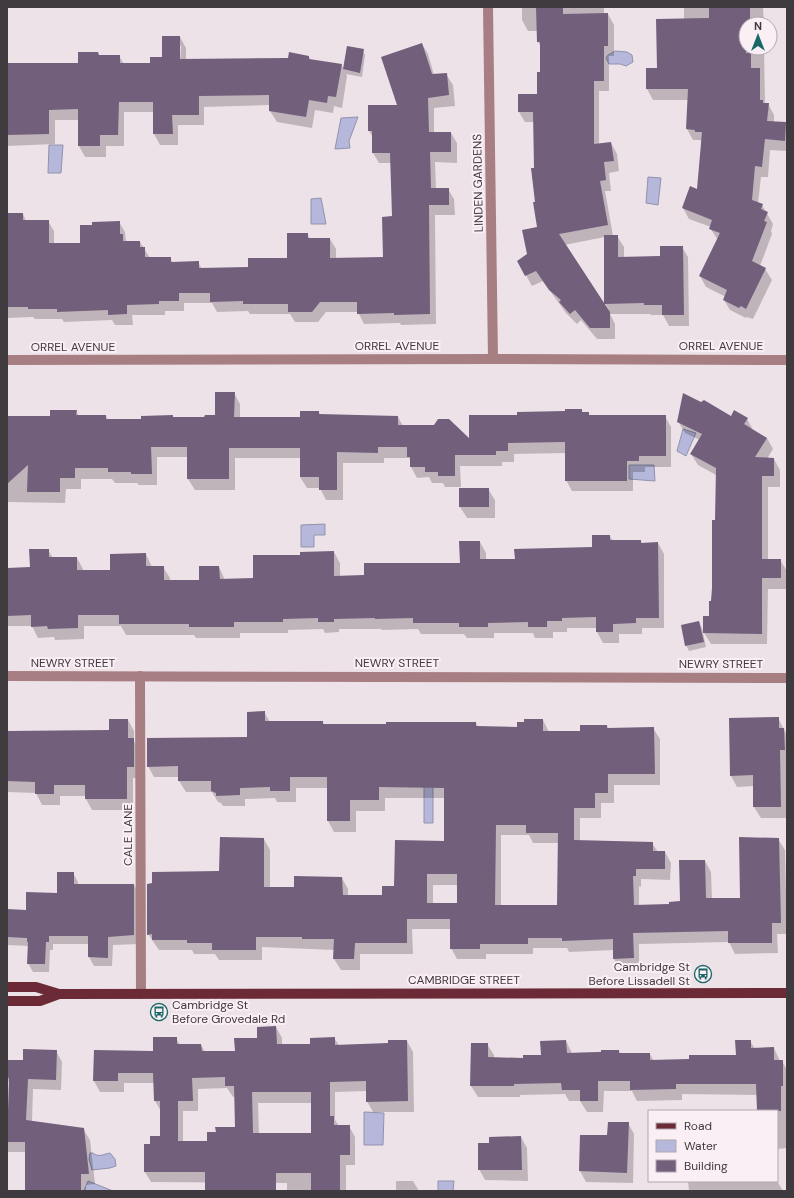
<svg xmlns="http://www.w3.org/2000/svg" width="794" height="1198" font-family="'DM Sans',sans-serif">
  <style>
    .water { fill: #b5b7db; stroke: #9292ac }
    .shadow { fill: #0003; fill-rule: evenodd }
    .building { fill: #715f7c; fill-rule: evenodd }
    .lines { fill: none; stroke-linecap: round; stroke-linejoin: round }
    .minor { stroke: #a77f83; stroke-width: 10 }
    .major { stroke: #6b2a35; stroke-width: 10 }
    .labels { text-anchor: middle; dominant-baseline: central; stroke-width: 4; stroke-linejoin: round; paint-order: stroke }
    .street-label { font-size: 12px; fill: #3f3a3d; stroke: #fbeff6 }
    .poi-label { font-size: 12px; fill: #3f3a3d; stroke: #fbeff6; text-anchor: end }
  </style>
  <rect width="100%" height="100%" fill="#eee2e9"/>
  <!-- water -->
  <g class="water">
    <polygon points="615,51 627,52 632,55 633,62 626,66 620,64 609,64 606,58 608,55"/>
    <polygon points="358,117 349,141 350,148 335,149 341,118"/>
    <polygon points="49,145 63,145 61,173 48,173"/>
    <polygon points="648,177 661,178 658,205 646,203"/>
    <polygon points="321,198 326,224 311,224 311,199"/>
    <polygon points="683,429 696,433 686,456 677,451"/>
    <polygon points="629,465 654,465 655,481 629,479"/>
    <polygon points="325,524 325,535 314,535 314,547 301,547 301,525"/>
    <polygon points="424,779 433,780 433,823 424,823"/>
    <polygon points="364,1112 384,1113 383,1145 364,1145"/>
    <path d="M90,1153H93C99,1158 103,1154 110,1153L115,1159L116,1166L110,1168L92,1170L89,1159Z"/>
    <polygon points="88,1181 113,1191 84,1191"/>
    <polygon points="438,1181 454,1181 453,1191 438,1191"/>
  </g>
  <!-- shadow -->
  <g class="shadow">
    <path d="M522,7H604V14H608L614,25V56H609V91H599V145L611,143L617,154L619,171L609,173L611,191H605L613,236H617L624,247V258L661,257L682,247L688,257L689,326H669L663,315H651L650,314H610L615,324V339H597L581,320L577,324L566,313L543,281L532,286L518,261L528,255L538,228L535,169L534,122H525L519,112L538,95L542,73V48L538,42V31H528L522,20ZM605,237V303L609,310L608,311L564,245Z"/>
    <polygon points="684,7 763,7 764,24 746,24 746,48 764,48 765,104 768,104 774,115 774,122 785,123 787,126 787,151 770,150 768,177 761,177 758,203 762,205 773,224 771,231 772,234 760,266 765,269 772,280 753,319 747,317 746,318 730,310 724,300 726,297 706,287 700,276 718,240 710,228 711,227 689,219 683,208 698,190 702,142 700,140 693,140 687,129 689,100 653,100 647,89 647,69 658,69 684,20"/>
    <path d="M180,37L186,48V60L289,59L309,57L311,60L341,65L344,69L347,47L362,49L365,55L362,77L346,74L347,76L342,108L334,106L333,113L315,110L312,128L277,122L270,111V105L204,107V125H178V145H160L154,134V112H124V146H106V157H85L79,146V120H55V144L7,146V64H79L99,56H119L124,64H151L163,58ZM179,46H181L180,64H178Z"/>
    <polygon points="422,44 428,54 434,75 446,74 453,85 455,106 434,108 434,133 451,133 457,143 457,163 435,162 436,189 448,189 454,199 455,215 435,215 436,324 401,325 400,323 364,324 358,312 326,312 318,322 295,322 290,314 250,314 248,311 217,312 212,303 184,303 184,311 165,311 165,315 132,315 133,325 115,325 112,320 64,322 62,319 35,319 33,317 7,318 7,214 23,214 26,221 48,221 54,231 54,244 81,244 119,222 125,232 126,242 140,242 150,258 170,258 173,263 198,262 202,269 249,268 288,259 307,234 310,239 330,239 336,249 336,259 384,258 393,217 391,163 379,163 373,153 373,137 369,131 369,106 399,106"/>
    <polygon points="234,393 240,404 240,418 300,418 319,412 320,415 398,417 403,426 470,441 518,416 581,410 583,413 588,413 590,416 665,416 671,427 671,467 645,467 645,472 633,472 633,491 572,491 566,480 566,453 514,454 514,462 502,462 502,466 460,466 461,487 445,487 443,483 432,483 429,477 417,478 411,467 411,461 409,458 384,458 384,463 343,463 343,500 326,500 320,488 307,488 300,477 300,458 235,458 235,490 195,490 188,479 188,457 157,457 157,485 139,485 137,483 115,483 112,479 81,479 81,489 66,489 65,503 7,502 7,417 51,417 76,411 79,416 106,416 108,420 205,418 216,416"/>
    <polygon points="731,417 747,419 753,430 767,438 773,449 767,459 774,459 780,470 780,487 768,487 768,560 780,560 787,571 787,589 768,589 767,644 711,644 704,633 704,617 710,617 712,602 713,521 716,521 716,475 698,465 691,454 700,440 685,433 678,421"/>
    <polygon points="460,489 488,489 495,500 495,518 467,518 460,507"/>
    <polygon points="610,536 613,541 641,541 642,544 658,543 664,554 664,628 642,628 642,634 619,634 619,643 603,643 597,632 597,628 567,628 567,632 553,632 553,638 535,638 533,633 494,633 494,638 467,638 464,634 421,634 418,629 382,630 381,629 339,629 339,632 325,633 323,629 288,630 288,633 240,633 240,638 196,638 194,635 126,635 121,626 84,626 84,639 55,640 54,637 38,638 32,626 7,626 7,569 31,568 48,550 53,558 77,558 83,569 83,571 111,571 146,554 152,567 163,567 170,578 170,581 200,581 219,567 225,580 254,579 301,556 334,552 340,563 340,576 365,576 461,564 480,542 486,553 486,560 516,560 593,548"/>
    <polygon points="699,622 702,628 706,647 689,651 686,645"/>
    <path d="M264,712L270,722H323L324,725L476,723L478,727L518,729L543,720L549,732H581L607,726L609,729L653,728L660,739V785H614V803H601V818H580V841L652,843L658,852H665L671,863L670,880L641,879V887L639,886V906L670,905L681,902L705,861L711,872L712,899H741L778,839L785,850L787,934H777L778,953L735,954L729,942L639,944V969L621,970L614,959V950L569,952L567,948H533V954H486V959H457L451,948V929H412L413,954H360V970H341L334,959L335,950L262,947V960H219L215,954H194L192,950H159L148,934L220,872L264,839L270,850V888H295L342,878L348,889V896H383L395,887L445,842V798H385V811H356V832H334L328,821V788H296V802H277L275,798L245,799V806H223L221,803L218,802L212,792H186L179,781V777H154L148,766L248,738ZM501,835H529L533,843H559L558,906H501ZM433,885H458V904H433Z"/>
    <polygon points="778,718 787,735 787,761 786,761 786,818 761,818 754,807 754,786 737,787 731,776"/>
    <polygon points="128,720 134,731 134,741 139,750 140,778 133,778 133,810 92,810 86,799 86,796 60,796 60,805 42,805 36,793 7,792 7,732 110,731"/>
    <polygon points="73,873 78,882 78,885 134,885 138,893 139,944 113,945 112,966 94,966 89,957 89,944 53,944 53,950 50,950 49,972 33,972 28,963 29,946 7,945 7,911 27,911 58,894"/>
    <path d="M276,1027L282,1038V1045H311L334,1038L339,1045L388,1044L407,1041L413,1052L414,1112H373L367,1101V1091L335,1092V1120L339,1126H349L355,1137V1165H346V1191H360H287V1183L151,1182L145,1172L151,1145L161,1137V1111L155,1101V1083H124V1092H100L94,1081V1051L154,1052L176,1038L180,1045H201L205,1052H236ZM227,1088L233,1097L235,1096L236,1128L217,1133L208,1142H183V1111H198V1089ZM258,1103H312V1134H259Z"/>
    <polygon points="566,1041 572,1053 619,1051 621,1054 650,1054 654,1061 690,1060 737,1056 750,1041 755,1049 774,1048 780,1061 782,1061 787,1070 787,1148 777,1149 777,1111 758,1111 758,1095 682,1094 682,1100 637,1101 632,1091 604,1091 603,1112 587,1112 580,1101 569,1101 565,1094 520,1095 520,1097 478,1097 471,1086 487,1044 494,1055 494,1059 524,1059 542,1056"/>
    <polygon points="56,1051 62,1062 61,1090 33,1089 32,1122 83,1129 90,1140 95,1184 86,1185 86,1191 26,1191 26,1152 8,1152 7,1150 7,1121 9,1121 10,1084 7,1078 7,1061 24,1061"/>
    <polygon points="628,1123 634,1134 633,1183 586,1182 580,1171 608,1136"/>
    <polygon points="521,1137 527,1148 528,1181 485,1180 479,1169 490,1144"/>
    <polygon points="396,1181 413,1181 419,1191 396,1191"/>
    <polygon points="688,1181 736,1181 736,1182 777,1181 783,1191 689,1191"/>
  </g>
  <!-- building -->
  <g class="building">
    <polygon points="536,7 563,7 563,14 608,13 608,46 604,46 604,81 594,81 594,144 611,142 614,161 604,162 606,180 600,181 608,225 559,234 610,312 610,328 590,328 575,310 570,314 559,302 561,300 549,290 536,271 525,276 517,261 527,254 522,230 537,227 533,202 535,202 531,168 534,168 533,112 518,112 518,94 537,94 537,72 540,72 540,42 537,42"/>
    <polygon points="709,7 750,7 750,24 746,24 746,53 751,53 751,68 760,68 760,100 763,100 763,103 769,103 767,121 786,122 785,141 765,139 762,167 755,166 752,200 763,204 761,209 768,212 764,221 767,222 752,261 766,268 746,309 741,306 739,308 723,300 727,290 699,276 720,233 709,229 712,220 682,208 690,186 697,189 702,132 695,132 695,130 686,129 688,89 646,89 646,68 657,68 656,19 709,18"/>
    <polygon points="162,36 180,36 180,59 288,58 289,52 309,56 309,59 342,64 336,97 328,96 327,103 309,100 306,117 269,111 269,95 199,96 199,115 172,115 173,134 153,134 153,102 119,102 118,135 100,135 100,146 78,146 78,109 49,110 49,134 7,135 7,63 78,63 78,52 98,52 99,55 120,55 120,63 150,63 150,57 162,57"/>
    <polygon points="422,43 432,74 447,73 449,95 428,98 429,132 451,132 451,152 430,152 431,188 449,188 449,205 429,205 430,314 394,315 394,313 357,314 357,302 320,302 312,312 288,312 288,304 243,304 243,301 210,302 210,293 179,293 179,301 159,301 159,304 127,305 127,314 108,315 108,310 57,312 57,309 28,309 28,307 7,307 7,213 23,213 23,220 49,220 49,243 80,243 80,225 92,225 92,222 120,221 120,234 123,234 123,241 140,241 140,247 145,247 145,257 171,257 171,262 199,261 199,268 248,267 248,258 287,258 287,233 308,233 308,238 330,238 330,258 383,257 382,217 392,216 390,153 372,153 372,131 368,131 368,105 397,105 381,57"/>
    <polygon points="347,46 364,49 360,73 343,69"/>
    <polygon points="604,235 618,235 618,257 660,256 660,246 683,246 684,315 662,315 662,305 644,305 644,303 604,304"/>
    <polygon points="215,392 235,392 234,417 300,417 300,411 319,411 319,414 398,416 398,425 434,425 438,419 449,419 469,438 469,415 517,415 517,412 565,411 565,409 582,409 582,412 589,412 589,415 666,415 666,456 639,456 639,461 627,461 627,481 565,481 565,442 508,443 508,451 496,451 496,455 455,455 455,476 438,476 438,472 425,472 425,467 410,467 410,457 407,457 407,447 378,447 378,453 337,452 337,490 319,490 319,477 300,477 300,448 229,448 229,479 187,479 187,447 151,447 152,474 131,474 131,472 108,472 108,468 75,468 75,478 60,478 60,492 27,492 28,465 7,484 7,416 50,416 50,410 77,410 76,415 106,415 106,419 141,419 141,416 173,415 173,417 204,417 205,415 215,415"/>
    <polygon points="683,393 701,402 704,400 731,416 734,410 748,418 744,424 767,438 755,457 774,458 774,476 762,476 762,559 781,559 781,578 762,578 762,634 703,633 703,616 709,616 709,601 711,601 712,588 712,520 715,520 716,468 690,454 702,434 677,422"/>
    <rect x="459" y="488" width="30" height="19"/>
    <polygon points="592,535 610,535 610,540 641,540 641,543 658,542 659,618 636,618 636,623 613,624 613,632 596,632 596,617 562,618 562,621 547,621 547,627 528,627 528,622 488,623 488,627 459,627 459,623 413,623 413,618 375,619 375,618 334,619 334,622 318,622 318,618 283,619 283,622 234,622 234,627 189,627 189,624 119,624 119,615 78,615 78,628 48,629 47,626 31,627 31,615 7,616 7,568 30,567 29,549 49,549 49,557 77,557 77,570 110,570 110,554 146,553 146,566 164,566 164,580 199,580 199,566 219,566 220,579 253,578 253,555 300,555 300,552 334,551 334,576 364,575 364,563 460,563 459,541 480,541 480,559 515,559 514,549 592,547"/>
    <polygon points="699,621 704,642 685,646 681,625"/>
    <path d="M265,711V721H323V724H386V722H476V726L517,727V722H524V719H543V731H580V725H607V728L654,727L655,774H608V793H595V808H574V840L653,842V851H665V869H636V876H633L634,905L669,904V902L680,901L679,860H705L706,898H740L739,837L779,838L781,923H772V943H728V931L633,933L634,958L613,959V939L562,941V938H528V944H480V949H450V919H407V943H355L354,959H333L334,939H302V937H256V950H212V943H187V940H152V934L147,935V884L152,883V872L219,871L220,837L264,838V887H294V876L342,877L343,895H382V886H394L395,840L444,841V788L379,787V800H350V821H327V777H290V791H270V787L240,788V795L216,796V793L211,791V781H178V766L147,767V738L247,737V712ZM496,825H526V833H558L557,905H495ZM427,874H457V903H427Z"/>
    <polygon points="779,717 779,728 784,728 785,750 780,750 781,807 753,807 753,775 730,776 729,718"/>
    <polygon points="109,719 128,719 128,738 134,738 134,767 127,767 127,799 85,799 85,785 54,785 54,794 35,794 35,782 7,781 7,731 109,730"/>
    <polygon points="57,872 74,872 74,884 134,884 134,935 108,937 108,958 88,957 88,936 49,936 49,942 46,942 45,964 27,964 28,942 27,942 27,938 7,937 7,909 26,910 26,892 57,893"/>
    <path d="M276,1026L277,1044H310V1038L335,1037V1045L388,1043V1040H407L408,1101L366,1102V1081L330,1082V1116H334V1125H350V1155H340V1191H311V1173H276V1191H205V1172H144V1144H150V1136H160V1101H154L153,1073H118V1081H93L94,1050L153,1051V1037H177V1044H201L202,1051H235L234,1038H257V1027ZM225,1077V1086H234L235,1127H215L216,1132H207V1141H178V1101H193L192,1078ZM252,1092H311V1133H253Z"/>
    <polygon points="566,1040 567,1053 601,1052 601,1050 619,1050 619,1053 650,1053 650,1060 689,1059 689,1055 736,1055 735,1040 751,1040 751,1048 774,1047 774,1060 783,1060 783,1086 781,1086 781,1111 757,1111 756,1084 676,1084 676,1089 630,1090 630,1081 598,1081 598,1101 580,1101 580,1090 562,1090 561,1083 514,1084 514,1086 470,1086 471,1043 488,1043 488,1057 523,1058 523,1055 541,1055 540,1041"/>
    <polygon points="23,1049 57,1050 56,1080 28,1079 26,1120 84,1128 89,1174 81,1174 81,1191 25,1191 25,1142 7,1142 9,1078 7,1077 7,1060 23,1060"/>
    <polygon points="608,1122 629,1122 627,1173 579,1171 580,1135 607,1135"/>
    <polygon points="521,1136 522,1170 478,1170 478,1143 489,1143 489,1137"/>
  </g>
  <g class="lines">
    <!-- minor -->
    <g class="minor">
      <polyline points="488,7 493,359"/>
      <polyline points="7,360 493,359 787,360"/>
      <polyline points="7,676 787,678"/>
      <polyline points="140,676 141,994"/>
    </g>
    <!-- major -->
    <g class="major">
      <polyline points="7,987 36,987 59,994 787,993"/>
      <polyline points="7,1001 40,1001 59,994"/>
    </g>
  </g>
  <!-- icons -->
  <defs>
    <g id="bus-ring" transform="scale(0.9)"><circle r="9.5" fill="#fbeff6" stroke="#1a6866" stroke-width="1.5"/><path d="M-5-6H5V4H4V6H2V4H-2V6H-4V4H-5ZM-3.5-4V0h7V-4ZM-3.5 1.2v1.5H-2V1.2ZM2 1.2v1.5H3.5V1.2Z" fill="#1a6866"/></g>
  </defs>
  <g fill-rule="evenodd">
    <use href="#bus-ring" x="703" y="974"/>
    <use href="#bus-ring" x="159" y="1012"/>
  </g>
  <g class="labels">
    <!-- street labels -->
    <g class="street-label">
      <text transform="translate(478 183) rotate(-91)">LINDEN GARDENS</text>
      <text x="397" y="346">ORREL AVENUE</text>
      <text x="721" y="346">ORREL AVENUE</text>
      <text x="73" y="347">ORREL AVENUE</text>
      <text x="73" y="663">NEWRY STREET</text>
      <text x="397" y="663">NEWRY STREET</text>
      <text x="721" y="664">NEWRY STREET</text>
      <text transform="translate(128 835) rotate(-90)">CALE LANE</text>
      <text x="464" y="980">CAMBRIDGE STREET</text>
    </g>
    <!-- poi labels -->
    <g class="poi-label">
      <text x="690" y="967">Cambridge St<tspan x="690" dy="14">Before Lissadell St</tspan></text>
      <text x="172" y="1005" text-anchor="start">Cambridge St<tspan x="172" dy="14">Before Grovedale Rd</tspan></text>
    </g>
  </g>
  <!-- border -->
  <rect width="794" height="1198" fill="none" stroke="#3f3a3d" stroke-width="16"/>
  <!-- legend -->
  <rect x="648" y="1110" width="130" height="72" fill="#fbeff6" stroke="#b0a7ac"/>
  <rect x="656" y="1123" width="20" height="6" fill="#6b2a35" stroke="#b0a7ac"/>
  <text x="684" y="1130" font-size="12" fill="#3f3a3d">Road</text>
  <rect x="656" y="1140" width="20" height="12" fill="#b5b7db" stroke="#b0a7ac"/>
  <text x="684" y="1150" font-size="12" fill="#3f3a3d">Water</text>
  <rect x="656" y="1160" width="20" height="12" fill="#715f7c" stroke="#b0a7ac"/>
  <text x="684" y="1170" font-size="12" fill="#3f3a3d">Building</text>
  <!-- north arrow -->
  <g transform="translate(758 36)"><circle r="19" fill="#fbeff6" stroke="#b0a7ac"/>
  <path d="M0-3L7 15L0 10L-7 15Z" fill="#1a6866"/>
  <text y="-6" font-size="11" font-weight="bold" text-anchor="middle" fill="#3f3a3d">N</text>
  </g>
</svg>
